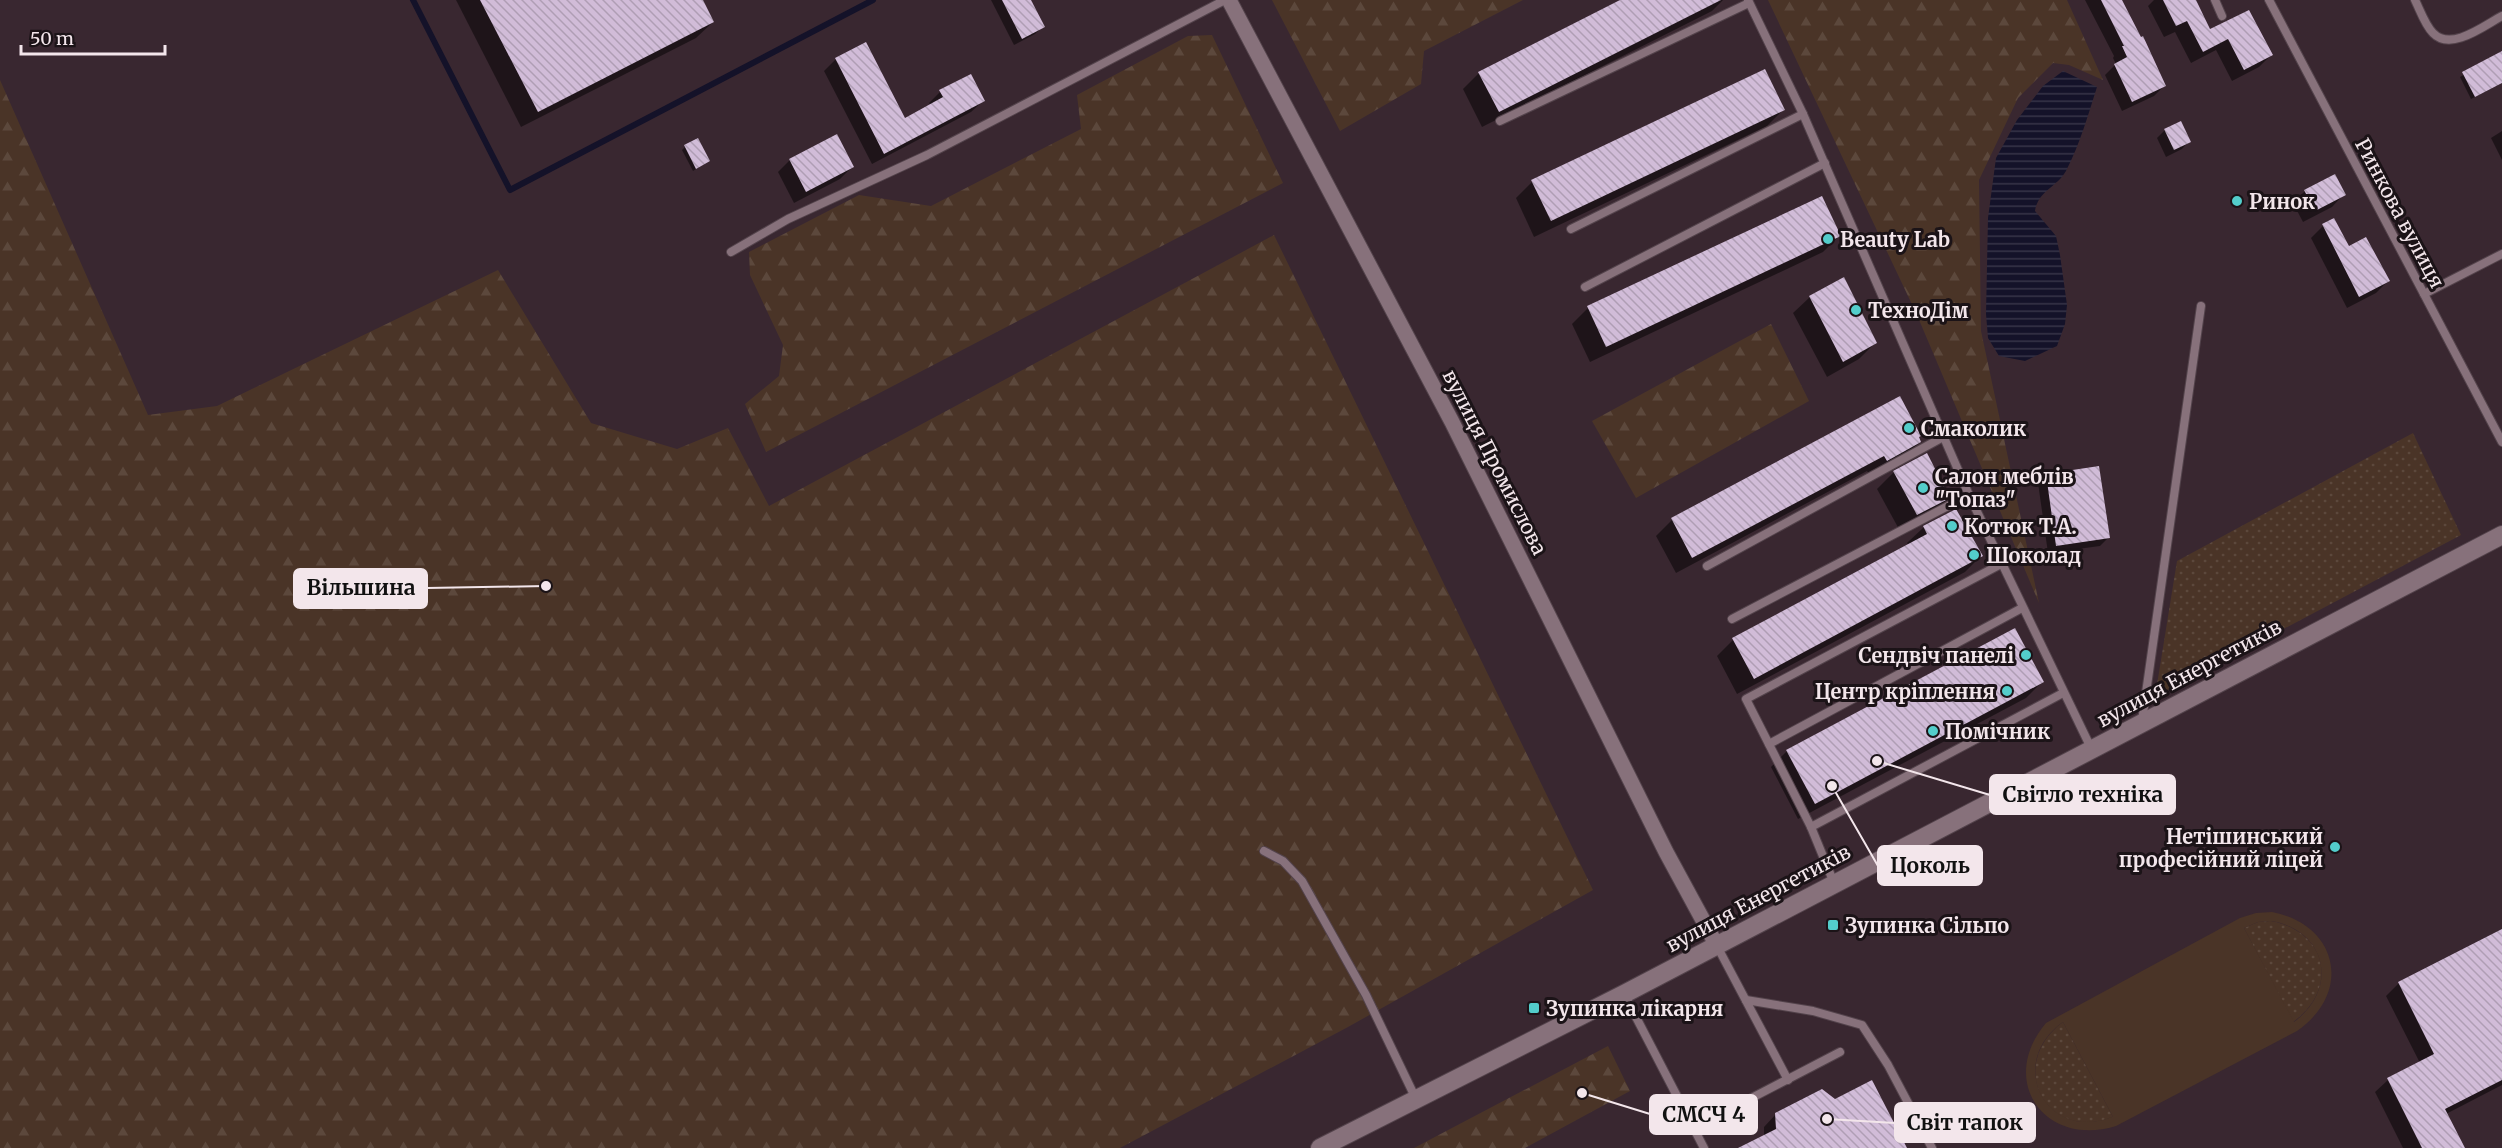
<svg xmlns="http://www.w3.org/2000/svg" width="2502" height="1148" font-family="Merriweather,serif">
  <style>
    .grass { fill: url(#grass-dots) }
    .forest { fill: url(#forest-firs) }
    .garden { fill: #4a3427; fill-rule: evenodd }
    .water { fill: url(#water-rules) }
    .shadow { fill: #0007 }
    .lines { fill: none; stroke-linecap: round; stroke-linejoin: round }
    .stream { stroke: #141229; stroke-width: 6 }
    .building { fill: url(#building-back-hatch) }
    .lane-casing { stroke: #53434b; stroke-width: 10 }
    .street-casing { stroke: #53434b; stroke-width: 17 }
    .secondary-casing { stroke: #53434b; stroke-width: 20 }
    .lane { stroke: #87717b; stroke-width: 8 }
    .street { stroke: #87717b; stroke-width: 15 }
    .secondary { stroke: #87717b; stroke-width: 18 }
    .poi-dot { fill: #53cdcb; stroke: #1b1317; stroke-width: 2 }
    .labels { text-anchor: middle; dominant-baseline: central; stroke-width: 6; stroke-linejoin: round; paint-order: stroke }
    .poi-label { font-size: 20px; font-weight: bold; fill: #f3e6eb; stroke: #1b1317; text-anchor: start }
    .street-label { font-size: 20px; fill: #f3e6eb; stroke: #1b1317 }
    .leader { fill: none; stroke: #f3e6eb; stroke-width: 2 }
    .callout-dot { fill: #f3e6eb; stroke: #1b1317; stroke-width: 2 }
    .callout { fill: #f3e6eb; stroke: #f3e6eb; stroke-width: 2 }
    .callout-label { font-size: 21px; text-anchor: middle; font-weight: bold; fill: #111 }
  </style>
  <defs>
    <pattern id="grass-dots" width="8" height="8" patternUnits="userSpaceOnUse" patternTransform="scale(1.5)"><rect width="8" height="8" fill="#4a3427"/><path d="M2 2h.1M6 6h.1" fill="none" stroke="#5c483c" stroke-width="1.8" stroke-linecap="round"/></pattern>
    <pattern id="forest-firs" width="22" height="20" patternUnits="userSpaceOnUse" patternTransform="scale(1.5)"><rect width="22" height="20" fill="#4a3427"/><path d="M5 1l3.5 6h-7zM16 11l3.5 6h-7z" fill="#5c483c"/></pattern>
    <pattern id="water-rules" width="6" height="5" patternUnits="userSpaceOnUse" patternTransform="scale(1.5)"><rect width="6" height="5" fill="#141229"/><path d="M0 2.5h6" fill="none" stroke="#373448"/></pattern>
    <pattern id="building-back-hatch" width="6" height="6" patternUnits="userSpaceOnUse" patternTransform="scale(1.5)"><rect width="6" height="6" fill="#d1bcd8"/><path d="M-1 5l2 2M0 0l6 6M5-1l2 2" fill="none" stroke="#af9eb4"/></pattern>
  </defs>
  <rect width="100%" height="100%" fill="#392730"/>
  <!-- grass -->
  <g class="grass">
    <polygon points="2413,433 2461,535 2155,697 2177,561"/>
    <path d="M2271,921C2328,932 2339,989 2293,1022L2244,928L2258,922Z"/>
    <path d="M2063,1022L2113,1117C2046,1143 2005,1065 2063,1022Z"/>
  </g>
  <!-- forest -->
  <g class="forest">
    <polygon points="1272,0 1523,0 1424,51 1421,84 1340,131"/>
    <polygon points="1768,0 2067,0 2103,80 2069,65 2053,63 2018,98 1979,180 1981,331 2039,603 1917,315"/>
    <polygon points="1212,35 1283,183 766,452 745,404 779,376 783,345 750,275 749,252 859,195 931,206 1081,129 1077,95 1188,36"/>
    <polygon points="0,80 148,415 217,406 498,270 591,423 677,449 728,428 769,506 1274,235 1593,890 1348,1027 1120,1148 0,1148"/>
    <polygon points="1771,324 1809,401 1636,498 1592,421"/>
    <polygon points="1608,1046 1630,1091 1525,1148 1414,1148"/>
  </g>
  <!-- garden -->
  <path class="garden" d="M2272,912C2338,925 2353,992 2297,1031L2116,1126C2045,1148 1997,1081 2046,1023L2240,918L2256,913ZM2272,921C2327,931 2339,989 2294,1022L2244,928L2258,922ZM2063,1022L2113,1117H2112C2046,1143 2005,1063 2063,1022Z"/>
  <!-- water -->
  <path class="water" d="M2063,71L2097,87C2088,115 2080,144 2066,171C2057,187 2038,191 2035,211L2056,236L2060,255L2067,305L2065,324L2057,346L2025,361L1999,356L1988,338L1986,314L1988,218L1996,158L2017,120L2043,86Z"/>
  <!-- shadow -->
  <g class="shadow">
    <polygon points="456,0 701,0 713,22 696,38 521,127"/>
    <polygon points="991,0 1029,0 1043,26 1035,34 1014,45"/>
    <polygon points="1623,0 1723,0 1712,11 1482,127 1463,89 1479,73"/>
    <polygon points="2085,0 2120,0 2165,85 2154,96 2122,111 2105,75 2116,64 2113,58 2114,56"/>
    <polygon points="2154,0 2194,0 2209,31 2271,55 2259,67 2232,81 2216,50 2191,63 2175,32 2164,37 2148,6"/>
    <polygon points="865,44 904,120 931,106 929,103 940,92 983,101 971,112 872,164 824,71 836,59"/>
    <polygon points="2502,53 2502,83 2471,99 2460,77"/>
    <polygon points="1783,110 1767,126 1534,237 1516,198 1532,182"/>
    <polygon points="2180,123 2189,141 2182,149 2166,157 2157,138 2165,130"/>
    <polygon points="2502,131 2502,160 2491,138"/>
    <polygon points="685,147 708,161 693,171 682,150"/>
    <polygon points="790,160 852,167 840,179 794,203 778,172"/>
    <polygon points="2305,191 2344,194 2332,207 2303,222 2293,203"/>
    <polygon points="2323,226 2388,281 2376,293 2347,308 2311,238"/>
    <polygon points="1839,236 1823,252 1590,362 1572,324 1588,308"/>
    <polygon points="1810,297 1875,343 1859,359 1827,377 1793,313"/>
    <polygon points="1917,438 1920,442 1903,458 1870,476 1867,471 1676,573 1656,536 1672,520"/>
    <polygon points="1926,455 1949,498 1932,514 1900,531 1877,489 1893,473"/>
    <polygon points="2046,475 2108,538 2100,546 2048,553 2038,483"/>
    <polygon points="1955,511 1981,556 1965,572 1737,694 1717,656 1733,640 1909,546 1907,543 1924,527"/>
    <polygon points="2042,682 2026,698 1798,819 1771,767 1787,751"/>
    <polygon points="2502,931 2502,1085 2446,1114 2463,1148 2403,1148 2375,1092 2388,1080 2420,1063 2386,996 2399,983"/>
    <polygon points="1776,1114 1905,1148 1742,1148 1764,1137 1764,1127"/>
  </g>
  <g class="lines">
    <!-- stream -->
    <polyline class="stream" points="413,0 510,190 873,0"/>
  </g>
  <!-- building -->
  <g class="building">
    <polygon points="480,0 703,0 714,22 538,112"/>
    <polygon points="1002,0 1031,0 1045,27 1022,39"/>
    <polygon points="1620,0 1721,0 1499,112 1478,72"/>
    <polygon points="2101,0 2122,0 2141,37 2143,36 2166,86 2132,102 2114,64 2127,57 2122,46 2124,46"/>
    <polygon points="2163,0 2196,0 2210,29 2249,10 2273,55 2244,70 2228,39 2203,52 2187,21 2176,26"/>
    <polygon points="866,42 905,118 943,97 939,90 971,74 985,101 884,154 835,58"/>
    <polygon points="2502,51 2502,83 2475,97 2462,72"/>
    <polygon points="1765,69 1785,110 1551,221 1531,180"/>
    <polygon points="2181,121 2191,142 2174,150 2164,129"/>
    <polygon points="837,134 854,167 806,192 789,159"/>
    <polygon points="698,138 710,161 696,169 684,145"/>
    <polygon points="2335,174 2346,195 2315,211 2304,190"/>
    <polygon points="1822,196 1841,236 1606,347 1587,306"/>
    <polygon points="2334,218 2349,246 2366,237 2390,281 2359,297 2322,224"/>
    <polygon points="1844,277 1877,343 1843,362 1809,296"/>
    <polygon points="1900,396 1921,436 1919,437 1921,442 1887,461 1884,456 1692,558 1671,518"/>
    <polygon points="1927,453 1950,498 1917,515 1893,471"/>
    <polygon points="2099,466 2110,538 2056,546 2046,474"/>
    <polygon points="1956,509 1983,556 1754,679 1732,638 1927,534 1923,526"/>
    <polygon points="2015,628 2044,682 1815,804 1786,750"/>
    <polygon points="2502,929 2502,1080 2445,1109 2465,1148 2422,1148 2387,1078 2434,1054 2398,982"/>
    <polygon points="1872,1080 1907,1148 1738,1148 1776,1129 1775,1113 1822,1089 1835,1099"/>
  </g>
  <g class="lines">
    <!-- lane casing -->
    <g class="lane-casing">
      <g id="lane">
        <polyline points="1748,0 1803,114 1969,495"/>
        <polyline points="2215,0 2222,16"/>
        <polyline points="2269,0 2502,442"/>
        <path d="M2415,0C2420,10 2425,25 2433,33C2451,52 2485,25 2502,16"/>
        <polyline points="1500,121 1749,3"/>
        <polyline points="1571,229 1803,114"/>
        <polyline points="731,252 788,219 927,155 1225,0"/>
        <polyline points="1585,287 1825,163"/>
        <polyline points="2424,294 2502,254"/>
        <polyline points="1707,566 1945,436"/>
        <polyline points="1732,619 1969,495 2091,748"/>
        <polyline points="2142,721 2201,306"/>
        <polyline points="1769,744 2022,608"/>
        <polyline points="1811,827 2063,693"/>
        <polyline points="1264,851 1283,861 1302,881 1366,995 1416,1099"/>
        <polyline points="1834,883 1811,827 1746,699 2003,563"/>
        <polyline points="1717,946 1788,1080"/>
        <polyline points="1624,994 1704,1148"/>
        <polyline points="1746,1000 1813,1011 1862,1025 1888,1065 1932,1148"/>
        <polyline points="1694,1128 1840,1052"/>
      </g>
    </g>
    <!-- street casing -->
    <g class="street-casing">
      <polyline id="street" points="1229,0 1452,422 1666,852 1717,946"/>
    </g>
    <!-- secondary casing -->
    <g class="secondary-casing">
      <polyline id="secondary" points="1320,1148 1624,994 2502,535"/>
    </g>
    <!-- lane -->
    <use href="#lane" class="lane"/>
    <!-- street -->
    <use href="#street" class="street"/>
    <!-- secondary -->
    <use href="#secondary" class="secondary"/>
  </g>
  <!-- markers -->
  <g class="poi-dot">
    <circle cx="2237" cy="201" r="6"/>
    <circle cx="1828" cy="239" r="6"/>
    <circle cx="1856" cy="310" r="6"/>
    <circle cx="1909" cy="428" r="6"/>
    <circle cx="1923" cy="488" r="6"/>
    <circle cx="1952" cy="526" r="6"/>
    <circle cx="1974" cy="555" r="6"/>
    <circle cx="2026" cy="655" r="6"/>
    <circle cx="2007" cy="691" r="6"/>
    <circle cx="1933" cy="731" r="6"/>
    <circle cx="2335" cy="847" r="6"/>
    <rect x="1827" y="919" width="12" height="12" rx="3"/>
    <rect x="1528" y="1002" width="12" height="12" rx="3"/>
  </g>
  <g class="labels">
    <!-- poi labels -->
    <g class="poi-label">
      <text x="2249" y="201">Ринок</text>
      <text x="1840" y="239">Beauty Lab</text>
      <text x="1868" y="310">ТехноДім</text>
      <text x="1921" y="428">Смаколик</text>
      <text x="1935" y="476">Салон меблів<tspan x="1935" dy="23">"Топаз"</tspan></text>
      <text x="1964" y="526">Котюк Т.А.</text>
      <text x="1986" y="555">Шоколад</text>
      <text x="2014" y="655" text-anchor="end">Сендвіч панелі</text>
      <text x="1995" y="691" text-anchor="end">Центр кріплення</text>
      <text x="1945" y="731">Помічник</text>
      <text x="2323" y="836" text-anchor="end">Нетішинський<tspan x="2323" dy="23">професійний ліцей</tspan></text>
      <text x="1845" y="925">Зупинка Сільпо</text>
      <text x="1546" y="1008">Зупинка лікарня</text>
    </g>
    <!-- street labels -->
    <g class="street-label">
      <text transform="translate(2400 213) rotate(62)">Ринкова вулиця</text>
      <text transform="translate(1495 462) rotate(63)">вулиця Промислова</text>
      <text transform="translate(2189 673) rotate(-28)">вулиця Енергетиків</text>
      <text transform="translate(1758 898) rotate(-28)">вулиця Енергетиків</text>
    </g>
  </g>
  <!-- callouts -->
  <path class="leader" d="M546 586L427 588M1877 761L1990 795M1832 786L1878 866M1582 1093L1650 1114M1827 1119L1895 1123"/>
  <g class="callout-dot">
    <circle cx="546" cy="586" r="6"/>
    <circle cx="1877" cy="761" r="6"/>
    <circle cx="1832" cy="786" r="6"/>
    <circle cx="1582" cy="1093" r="6"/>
    <circle cx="1827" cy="1119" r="6"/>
  </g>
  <g class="callout">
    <rect x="294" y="569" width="133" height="39" rx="6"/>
    <rect x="1990" y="775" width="185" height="39" rx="6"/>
    <rect x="1878" y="846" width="104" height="39" rx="6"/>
    <rect x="1650" y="1095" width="107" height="39" rx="6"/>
    <rect x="1895" y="1103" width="140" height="39" rx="6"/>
  </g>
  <g class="callout-label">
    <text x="361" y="595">Вільшина</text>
    <text x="2083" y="802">Світло техніка</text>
    <text x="1930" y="873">Цоколь</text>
    <text x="1704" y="1122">СМСЧ 4</text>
    <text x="1965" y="1130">Світ тапок</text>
  </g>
  <!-- scale -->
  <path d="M21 45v9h144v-9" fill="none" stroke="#f3e6eb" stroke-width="3"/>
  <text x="30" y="45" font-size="18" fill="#f3e6eb" stroke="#1b1317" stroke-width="4.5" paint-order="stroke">50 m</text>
</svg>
